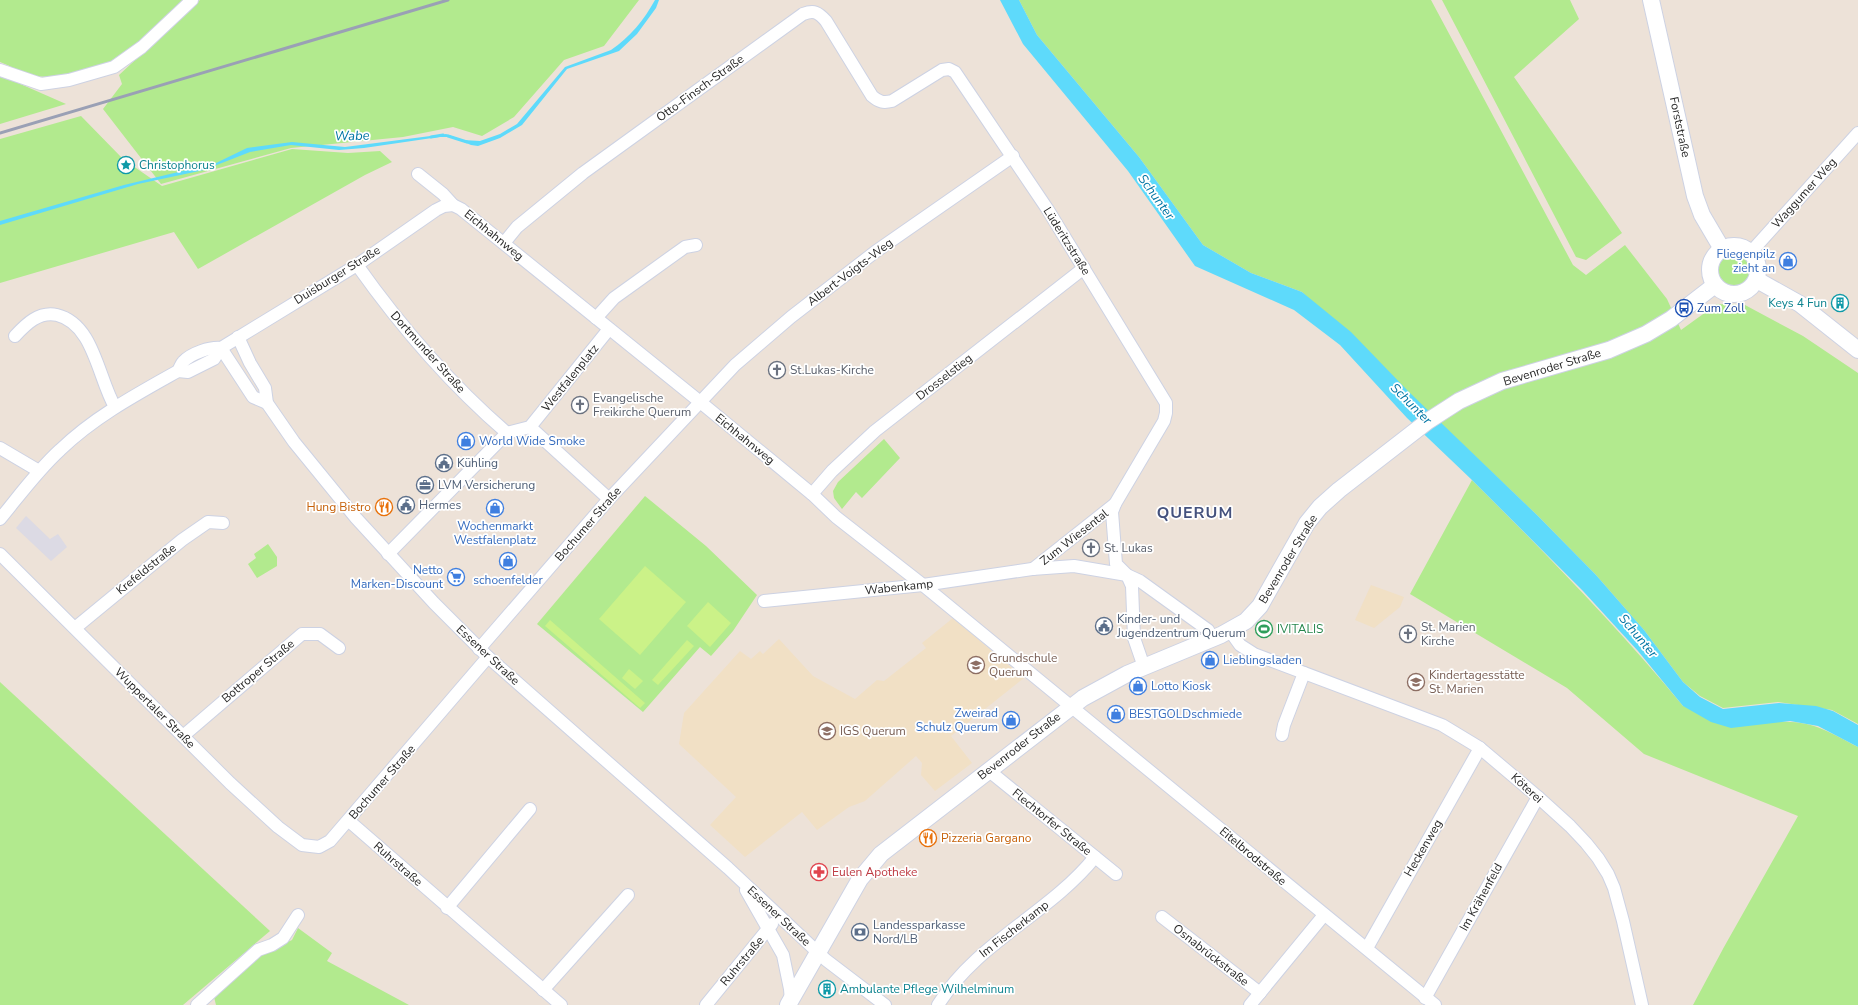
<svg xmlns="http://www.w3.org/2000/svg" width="1858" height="1005" font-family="'Nunito Sans',sans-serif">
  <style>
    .industrial { fill: #dcdae4 }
    .education { fill: #f1e0c5 }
    .green { fill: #b2ea8e }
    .pitch { fill: #cbf288 }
    .water { fill: #5edafb }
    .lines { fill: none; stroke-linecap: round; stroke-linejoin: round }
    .stream { stroke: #5edafb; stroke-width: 3 }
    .street-casing { stroke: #cdd2e3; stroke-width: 14 }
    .secondary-casing { stroke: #cdd2e3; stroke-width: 18 }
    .street { stroke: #fff; stroke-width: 12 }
    .secondary { stroke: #fff; stroke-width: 16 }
    .rail { stroke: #9aa0b5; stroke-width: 3 }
    .labels { text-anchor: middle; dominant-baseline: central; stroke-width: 3.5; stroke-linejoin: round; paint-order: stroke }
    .street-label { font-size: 12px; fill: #282828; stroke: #fff }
    .culture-label { font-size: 12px; fill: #0d838f; stroke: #fff; text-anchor: start }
    .shop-label { font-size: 12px; fill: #366cbe; stroke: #fff; text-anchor: start }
    .transit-label { font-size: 12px; fill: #164399; stroke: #fff; text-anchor: start }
    .worship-label { font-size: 12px; fill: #5b616d; stroke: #fff; text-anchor: start }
    .service-label { font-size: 12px; fill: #4e5e75; stroke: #fff; text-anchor: start }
    .food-label { font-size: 12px; fill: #c56008; stroke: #fff; text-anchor: end }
    .leisure-label { font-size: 12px; fill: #27864d; stroke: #fff; text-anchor: start }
    .education-label { font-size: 12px; fill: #785e54; stroke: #fff; text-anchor: start }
    .health-label { font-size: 12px; fill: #be3a42; stroke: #fff; text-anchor: start }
    .water-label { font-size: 13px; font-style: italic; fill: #0075a4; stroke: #fff }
    .district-label { font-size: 16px; font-weight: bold; letter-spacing: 1px; fill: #44517d; stroke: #fff }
  </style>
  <rect width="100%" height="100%" fill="#ede2d8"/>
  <!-- industrial -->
  <polygon class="industrial" points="26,516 50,539 58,534 67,547 51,561 16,528"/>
  <!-- education -->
  <g class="education">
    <polygon points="1371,585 1404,597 1400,607 1374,628 1355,620"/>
    <polygon points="953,618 1024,678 951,736 972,763 935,791 921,775 922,763 916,756 865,801 849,807 817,830 802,812 745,857 710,825 736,797 679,744 684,713 740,651 751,659 760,651 763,654 779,639 813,676 855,699 877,680 884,681 926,648 922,643"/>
  </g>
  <!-- green -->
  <g class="green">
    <path d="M0,0H183C166,16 149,36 130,51C109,67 61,80 34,76C23,74 11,66 0,62Z"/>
    <polygon points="200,0 639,0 604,46 564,60 514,117 482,136 453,127 403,137 291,148 161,184 103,109 122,84 119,75"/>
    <polygon points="1019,0 1431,0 1573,265 1586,275 1625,245 1667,299 1681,330 1717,304 1745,305 1803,336 1858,373 1858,724 1832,710 1778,702 1723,708 1700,696 1683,682 1644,630 1596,575 1538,516 1302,292 1251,273 1203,245 1139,157 1037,35"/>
    <polygon points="1442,0 1570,0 1579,19 1514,77 1622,233 1586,260 1576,257"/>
    <polygon points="0,75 66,104 0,124"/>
    <polygon points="81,116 123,159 162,186 292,149 348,153 380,151 392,162 365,175 198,269 174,232 0,283 0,139"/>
    <circle cx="1734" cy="270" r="17"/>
    <polygon points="884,439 900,458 862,498 856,492 842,509 834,498 833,491 838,482"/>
    <path d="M1472,480C1545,553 1617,626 1683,706L1778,722C1812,720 1829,732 1858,747V1005H1693L1724,947L1798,816L1644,754L1567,688L1410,594Z"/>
    <polygon points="645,496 706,546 757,595 733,631 711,656 700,647 643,712 537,624"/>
    <polygon points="268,544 277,557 277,566 257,578 248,564 256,558 254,554"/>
    <polygon points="0,682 270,931 183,1005 0,1005"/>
    <polygon points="298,928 332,953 327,961 409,1005 216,1005 214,997 255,958 292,940"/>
  </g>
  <!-- pitch -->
  <g class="pitch">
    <polygon points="645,566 686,602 640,655 599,619"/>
    <polygon points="708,602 731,623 710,647 687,626"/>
    <polygon points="550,620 645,703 640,708 545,626"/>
    <polygon points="687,640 694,646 658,685 652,680"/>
    <polygon points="629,669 643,681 635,689 622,678"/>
  </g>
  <!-- water -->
  <g class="water">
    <path d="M655,0H659L656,8L637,34L619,51L567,69L522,125L500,138L478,146L471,145L452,137H439L364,148L339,150L291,145L250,152L204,170L138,184L0,225V221L124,185L216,163L247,148L292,142L345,147L446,134L463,140L480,141L500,134L517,124L565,67L611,50C630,37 644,20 655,0Z"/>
    <polygon points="1000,0 1019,0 1037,35 1139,157 1203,245 1251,273 1302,292 1351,332 1408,391 1538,516 1596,575 1644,630 1683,682 1700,697 1723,709 1779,703 1816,706 1833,711 1858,725 1858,747 1818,726 1790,721 1731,728 1711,722 1683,706 1638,651 1583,591 1472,480 1407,418 1340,345 1294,310 1195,266 1128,171 1023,44"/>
  </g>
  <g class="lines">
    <!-- stream -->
    <g class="stream">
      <polyline points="448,136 467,142"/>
      <polyline points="431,137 443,135"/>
    </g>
    <!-- street casing -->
    <g class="street-casing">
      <g id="street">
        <polyline points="0,70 41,84 69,80 114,67 142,47 192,0"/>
        <polyline points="418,174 443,194 453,205 461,209 699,401 812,494 836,517 923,585 1435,1005"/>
        <path d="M504,243L517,227L583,173L803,14C814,10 818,12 826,21L872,96C879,102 883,103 892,101L942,70L949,69L955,72L1048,210L1166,403V413L1164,421L1115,504L1112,512L1116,564L1127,575L1132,586L1134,638L1144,667"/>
        <polyline points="1751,252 1858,133"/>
        <path d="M357,265C401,327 449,383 507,433"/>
        <polyline points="596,318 614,298 685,247 696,245"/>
        <path d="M15,336C26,324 39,311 57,315C94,324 98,378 115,407"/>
        <polyline points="238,337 250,363 265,388 267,403 294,442 356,518 434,603 488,657 728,868 826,960 885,1005"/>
        <polyline points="221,348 253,397 267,403"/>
        <polyline points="178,371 188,372 214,359 221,348 357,265 436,210 444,206 453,205"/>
        <polyline points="530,427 609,499"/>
        <polyline points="0,448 39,471"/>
        <polyline points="812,494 832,471 875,431 1084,268"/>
        <path d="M0,519C19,496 37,471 60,450C94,417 137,394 178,371C180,368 181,364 183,362C191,353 210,347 221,348"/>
        <polyline points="0,554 230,783 278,827 302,845 319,847 330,841 488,657"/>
        <polyline points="388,554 507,433 530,427 609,329"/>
        <polyline points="1033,569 1115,504"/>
        <polyline points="764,601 923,585 1032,569 1074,566 1127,575 1140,581 1208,630 1212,639"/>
        <polyline points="75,628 182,540 208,522 223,523"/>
        <polyline points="1230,631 1240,645 1254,654 1442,725 1480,748 1538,797 1570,826 1586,843 1598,858 1608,874 1614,888 1623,921 1642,1005"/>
        <polyline points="479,649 609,499 735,365 791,317 875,252 1013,156"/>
        <polyline points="1282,735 1284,725 1304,673"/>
        <polyline points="183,736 302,634 320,634 339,648"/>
        <polyline points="988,770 1116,874"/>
        <polyline points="349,821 561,1005"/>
        <polyline points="746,890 783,955 790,989 791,1001"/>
        <polyline points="447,908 530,809"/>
        <polyline points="1162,917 1260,993"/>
        <polyline points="1367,948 1480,748"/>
        <polyline points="543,990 628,895"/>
        <polyline points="1425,998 1538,797"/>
        <polyline points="197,1005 258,950 272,945 283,938 298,915"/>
        <polyline points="706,1005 772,924"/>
        <path d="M938,1005C977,942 1049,914 1095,857"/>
        <polyline points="1250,1005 1324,915"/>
      </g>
    </g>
    <!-- secondary casing -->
    <g class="secondary-casing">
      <g id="secondary">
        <polyline points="1651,0 1695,196 1702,215 1722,249"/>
        <circle cx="1734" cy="270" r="24"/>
        <polyline points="1757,280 1800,304 1858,350"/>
        <polyline points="788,1005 860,879 881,854 1083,698 1127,674 1221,635 1246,621 1260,606 1307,523 1320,507 1339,490 1428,421 1459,401 1502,381 1609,350 1646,334 1671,319 1715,285"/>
      </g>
    </g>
    <!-- street -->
    <use href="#street" class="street"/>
    <!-- secondary -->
    <use href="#secondary" class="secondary"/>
    <!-- rail -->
    <polyline class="rail" points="0,133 448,0"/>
  </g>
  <!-- icons -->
  <defs>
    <g id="sight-ring" transform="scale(0.9)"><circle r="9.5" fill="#fff" stroke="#0f9aa8" stroke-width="1.5"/><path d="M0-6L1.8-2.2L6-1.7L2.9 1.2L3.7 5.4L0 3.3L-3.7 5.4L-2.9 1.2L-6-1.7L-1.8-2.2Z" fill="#0f9aa8"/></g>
    <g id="shop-ring" transform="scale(0.9)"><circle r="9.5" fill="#fff" stroke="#3f7fe0" stroke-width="1.5"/><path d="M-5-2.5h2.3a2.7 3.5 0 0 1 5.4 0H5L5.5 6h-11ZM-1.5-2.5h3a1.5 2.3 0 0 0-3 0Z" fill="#3f7fe0"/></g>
    <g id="building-ring" transform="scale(0.9)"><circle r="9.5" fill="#fff" stroke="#0f9aa8" stroke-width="1.5"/><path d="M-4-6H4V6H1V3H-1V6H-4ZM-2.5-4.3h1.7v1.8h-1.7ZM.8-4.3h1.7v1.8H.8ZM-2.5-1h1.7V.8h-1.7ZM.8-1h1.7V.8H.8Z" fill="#0f9aa8"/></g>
    <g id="bus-ring" transform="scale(0.9)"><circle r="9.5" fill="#fff" stroke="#1a4fb4" stroke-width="1.5"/><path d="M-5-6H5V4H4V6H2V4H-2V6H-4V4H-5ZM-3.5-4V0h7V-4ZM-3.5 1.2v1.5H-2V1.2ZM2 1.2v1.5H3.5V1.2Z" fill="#1a4fb4"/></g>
    <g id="church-ring" transform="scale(0.9)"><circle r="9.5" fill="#fff" stroke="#6b7280" stroke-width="1.5"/><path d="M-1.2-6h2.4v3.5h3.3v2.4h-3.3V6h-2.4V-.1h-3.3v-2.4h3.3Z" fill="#6b7280"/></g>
    <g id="civic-ring" transform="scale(0.9)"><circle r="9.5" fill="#fff" stroke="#5c6f8a" stroke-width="1.5"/><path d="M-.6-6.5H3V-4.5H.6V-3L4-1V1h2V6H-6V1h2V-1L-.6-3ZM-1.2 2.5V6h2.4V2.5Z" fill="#5c6f8a"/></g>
    <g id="office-ring" transform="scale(0.9)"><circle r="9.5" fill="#fff" stroke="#5c6f8a" stroke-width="1.5"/><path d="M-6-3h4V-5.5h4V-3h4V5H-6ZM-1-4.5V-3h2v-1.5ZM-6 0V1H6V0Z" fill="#5c6f8a"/></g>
    <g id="restaurant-ring" transform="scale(0.9)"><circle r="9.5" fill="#fff" stroke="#e8710a" stroke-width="1.5"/><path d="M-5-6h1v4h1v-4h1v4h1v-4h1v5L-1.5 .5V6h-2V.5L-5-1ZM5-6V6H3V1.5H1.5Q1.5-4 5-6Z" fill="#e8710a"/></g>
    <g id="supermarket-ring" transform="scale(0.9)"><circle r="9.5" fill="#fff" stroke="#3f7fe0" stroke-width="1.5"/><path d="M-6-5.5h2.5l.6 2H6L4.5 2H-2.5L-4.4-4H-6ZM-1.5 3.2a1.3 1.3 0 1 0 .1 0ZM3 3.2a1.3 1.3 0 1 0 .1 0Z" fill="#3f7fe0"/></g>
    <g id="stadium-ring" transform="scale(0.9)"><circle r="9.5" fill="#fff" stroke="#2e9e5b" stroke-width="1.5"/><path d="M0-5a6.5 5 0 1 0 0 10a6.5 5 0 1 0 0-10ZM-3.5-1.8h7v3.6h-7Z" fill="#2e9e5b"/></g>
    <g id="school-ring" transform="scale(0.9)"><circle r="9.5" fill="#fff" stroke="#8d6e63" stroke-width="1.5"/><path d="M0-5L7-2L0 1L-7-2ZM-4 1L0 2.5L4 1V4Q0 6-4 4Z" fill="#8d6e63"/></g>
    <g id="pharmacy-ring" transform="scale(0.9)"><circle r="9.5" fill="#fff" stroke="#e0444e" stroke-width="1.5"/><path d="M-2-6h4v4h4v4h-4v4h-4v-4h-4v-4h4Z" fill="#e0444e"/></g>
    <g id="bank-ring" transform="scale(0.9)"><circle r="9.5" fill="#fff" stroke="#5c6f8a" stroke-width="1.5"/><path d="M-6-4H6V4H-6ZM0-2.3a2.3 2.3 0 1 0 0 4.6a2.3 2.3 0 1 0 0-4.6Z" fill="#5c6f8a"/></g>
  </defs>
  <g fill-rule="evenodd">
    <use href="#sight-ring" x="126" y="165"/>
    <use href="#shop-ring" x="1788" y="261"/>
    <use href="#building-ring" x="1840" y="303"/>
    <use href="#bus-ring" x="1684" y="308"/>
    <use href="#church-ring" x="777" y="370"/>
    <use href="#church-ring" x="580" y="405"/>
    <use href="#shop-ring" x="466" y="441"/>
    <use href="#civic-ring" x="444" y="463"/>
    <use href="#office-ring" x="425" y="485"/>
    <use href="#civic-ring" x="406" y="505"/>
    <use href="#restaurant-ring" x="384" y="507"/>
    <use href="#shop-ring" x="495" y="508"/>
    <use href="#church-ring" x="1091" y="548"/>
    <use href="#shop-ring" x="508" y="561"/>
    <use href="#supermarket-ring" x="456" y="577"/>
    <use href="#civic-ring" x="1104" y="626"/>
    <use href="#stadium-ring" x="1264" y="629"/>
    <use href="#church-ring" x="1408" y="634"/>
    <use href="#shop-ring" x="1210" y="660"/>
    <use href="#school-ring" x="976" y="665"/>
    <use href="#school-ring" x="1416" y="682"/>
    <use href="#shop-ring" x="1138" y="686"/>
    <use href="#shop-ring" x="1116" y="714"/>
    <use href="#shop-ring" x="1011" y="720"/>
    <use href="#school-ring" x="827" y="731"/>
    <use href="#restaurant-ring" x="928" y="838"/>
    <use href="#pharmacy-ring" x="819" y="872"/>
    <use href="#bank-ring" x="860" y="932"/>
    <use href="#building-ring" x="827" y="989"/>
  </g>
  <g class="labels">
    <!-- street labels -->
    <g class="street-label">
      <text transform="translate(700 88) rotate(-36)">Otto-Finsch-Straße</text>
      <text transform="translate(1680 127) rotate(78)">Forststraße</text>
      <text transform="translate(1804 193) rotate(-48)">Waggumer Weg</text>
      <text transform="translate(494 235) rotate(39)">Eichhahnweg</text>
      <text transform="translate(1067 241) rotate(58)">Lüderitzstraße</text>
      <text transform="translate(850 272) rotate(-37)">Albert-Voigts-Weg</text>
      <text transform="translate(337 275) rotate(-32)">Duisburger Straße</text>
      <text transform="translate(428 352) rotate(48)">Dortmunder Straße</text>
      <text transform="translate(1552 367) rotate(-17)">Bevenroder Straße</text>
      <text transform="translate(944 377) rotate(-38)">Drosselstieg</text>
      <text transform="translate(570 378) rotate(-51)">Westfalenplatz</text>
      <text transform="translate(745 439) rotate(39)">Eichhahnweg</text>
      <text transform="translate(588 524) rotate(-49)">Bochumer Straße</text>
      <text transform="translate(1074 537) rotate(-38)">Zum Wiesental</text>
      <text transform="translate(1288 559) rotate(-59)">Bevenroder Straße</text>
      <text transform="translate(146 569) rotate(-39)">Krefeldstraße</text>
      <text transform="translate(899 587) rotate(-6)">Wabenkamp</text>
      <text transform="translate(488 655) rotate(43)">Essener Straße</text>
      <text transform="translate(258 671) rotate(-40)">Bottroper Straße</text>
      <text transform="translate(155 708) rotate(45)">Wuppertaler Straße</text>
      <text transform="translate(1019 746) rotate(-38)">Bevenroder Straße</text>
      <text transform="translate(382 782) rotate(-49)">Bochumer Straße</text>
      <text transform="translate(1527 788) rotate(42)">Köterei</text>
      <text transform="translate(1052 822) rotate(39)">Flechtorfer Straße</text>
      <text transform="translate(1423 848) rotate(-60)">Heckenweg</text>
      <text transform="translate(1253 856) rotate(40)">Eitelbrodstraße</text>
      <text transform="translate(398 864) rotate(41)">Ruhrstraße</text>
      <text transform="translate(1481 897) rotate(-61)">Im Krähenfeld</text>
      <text transform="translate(779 916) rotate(43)">Essener Straße</text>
      <text transform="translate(1014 929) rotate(-38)">Im Fischerkamp</text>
      <text transform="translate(1211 955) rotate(38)">Osnabrückstraße</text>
      <text transform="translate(742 961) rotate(-50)">Ruhrstraße</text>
    </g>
    <!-- culture labels -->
    <g class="culture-label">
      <text x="139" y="165">Christophorus</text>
      <text x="1827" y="303" text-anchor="end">Keys 4 Fun</text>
      <text x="840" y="989">Ambulante Pflege Wilhelminum</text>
    </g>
    <!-- shop labels -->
    <g class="shop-label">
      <text x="1775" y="254" text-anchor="end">Fliegenpilz<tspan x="1775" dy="14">zieht an</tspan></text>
      <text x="479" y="441">World Wide Smoke</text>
      <text x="495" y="526" text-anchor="middle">Wochenmarkt<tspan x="495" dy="14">Westfalenplatz</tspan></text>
      <text x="443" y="570" text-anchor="end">Netto<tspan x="443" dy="14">Marken-Discount</tspan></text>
      <text x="508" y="580" text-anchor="middle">schoenfelder</text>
      <text x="1223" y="660">Lieblingsladen</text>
      <text x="1151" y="686">Lotto Kiosk</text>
      <text x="998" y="713" text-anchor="end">Zweirad<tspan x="998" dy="14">Schulz Querum</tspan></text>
      <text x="1129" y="714">BESTGOLDschmiede</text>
    </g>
    <!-- transit labels -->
    <g class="transit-label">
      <text x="1697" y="308">Zum Zoll</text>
    </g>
    <!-- worship labels -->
    <g class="worship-label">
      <text x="790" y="370">St.Lukas-Kirche</text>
      <text x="593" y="398">Evangelische<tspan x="593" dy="14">Freikirche Querum</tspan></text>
      <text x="1104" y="548">St. Lukas</text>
      <text x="1421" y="627">St. Marien<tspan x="1421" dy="14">Kirche</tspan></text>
    </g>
    <!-- service labels -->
    <g class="service-label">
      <text x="457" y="463">Kühling</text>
      <text x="438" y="485">LVM Versicherung</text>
      <text x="419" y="505">Hermes</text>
      <text x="1117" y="619">Kinder- und<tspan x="1117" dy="14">Jugendzentrum Querum</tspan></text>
      <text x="873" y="925">Landessparkasse<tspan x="873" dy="14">Nord/LB</tspan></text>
    </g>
    <!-- food labels -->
    <g class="food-label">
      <text x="371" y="507">Hung Bistro</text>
      <text x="941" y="838" text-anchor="start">Pizzeria Gargano</text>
    </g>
    <!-- leisure labels -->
    <g class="leisure-label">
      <text x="1277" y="629">IVITALIS</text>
    </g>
    <!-- education labels -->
    <g class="education-label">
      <text x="989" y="658">Grundschule<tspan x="989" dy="14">Querum</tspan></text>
      <text x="1429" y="675">Kindertagesstätte<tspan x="1429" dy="14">St. Marien</tspan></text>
      <text x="840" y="731">IGS Querum</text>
    </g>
    <!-- health labels -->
    <g class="health-label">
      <text x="832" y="872">Eulen Apotheke</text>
    </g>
    <!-- water labels -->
    <g class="water-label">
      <text transform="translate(352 136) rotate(-2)">Wabe</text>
      <text transform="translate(1156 197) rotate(54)">Schunter</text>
      <text transform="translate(1411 404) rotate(45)">Schunter</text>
      <text transform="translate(1638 636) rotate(50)">Schunter</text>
    </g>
    <!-- district labels -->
    <g class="district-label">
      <text x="1195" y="513">QUERUM</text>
    </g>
  </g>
</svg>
